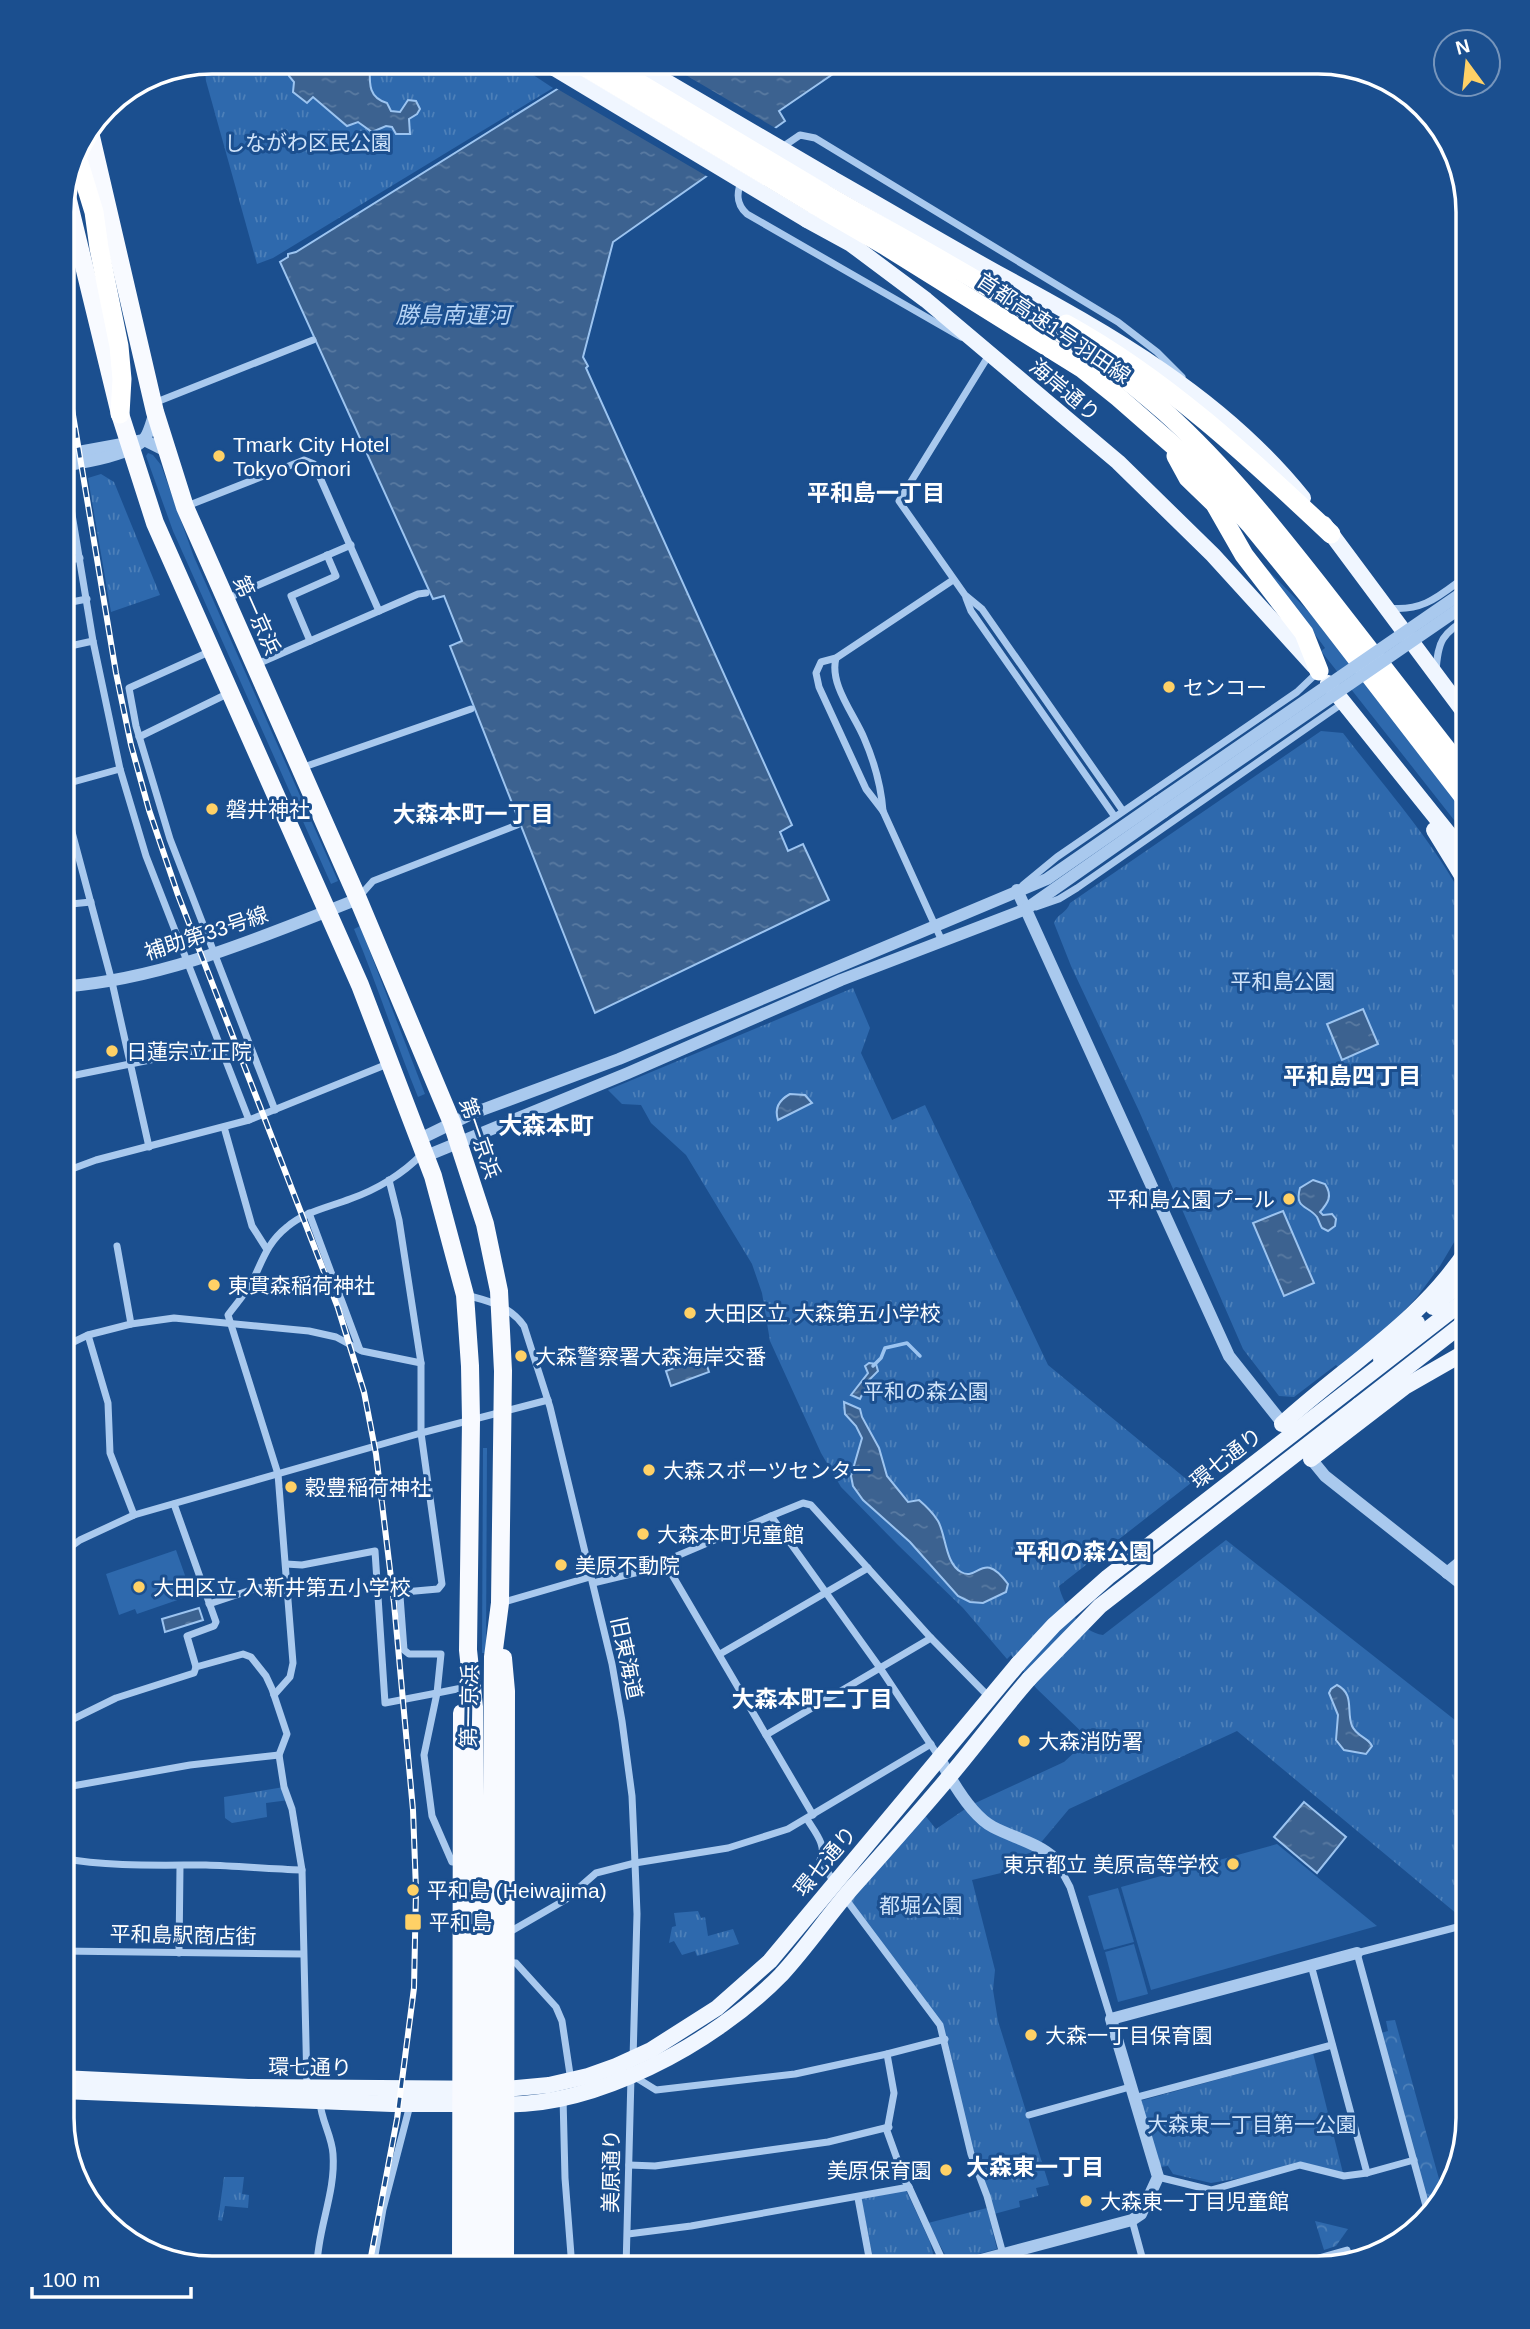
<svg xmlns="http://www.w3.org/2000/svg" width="1530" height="2329" font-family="Arial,'Noto Sans JP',sans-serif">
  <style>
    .grass { fill: #2e69ad }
    .forest { fill: url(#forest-crowns) }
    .park { fill: url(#park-tufts) }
    .water { fill: url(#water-ripples); stroke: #9cc4f0; stroke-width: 2 }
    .pier { fill: #1b4f8f }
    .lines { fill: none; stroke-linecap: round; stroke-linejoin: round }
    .stream { stroke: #9cc4f0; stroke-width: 3.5 }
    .minor { stroke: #a9c9ee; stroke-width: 7 }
    .tertiary { stroke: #a9c9ee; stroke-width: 12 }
    .primary { stroke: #f0f6ff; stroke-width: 16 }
    .trunk { stroke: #f8faff; stroke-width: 18 }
    .motorway { stroke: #fff; stroke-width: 19 }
    .rail-casing { stroke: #fff; stroke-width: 6 }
    .rail { stroke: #1b4f8f; stroke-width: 3.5; stroke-dasharray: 10; stroke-linecap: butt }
    .tertiary-bridge { stroke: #a9c9ee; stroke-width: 12 }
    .primary-bridge { stroke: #f0f6ff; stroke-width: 16 }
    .trunk-bridge { stroke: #f8faff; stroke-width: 18 }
    .motorway-bridge { stroke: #fff; stroke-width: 19 }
    .poi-dot { fill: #ffd166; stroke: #1b4f8f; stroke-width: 2.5 }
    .labels { text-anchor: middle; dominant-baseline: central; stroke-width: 6; stroke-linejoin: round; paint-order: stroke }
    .park-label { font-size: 21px; fill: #cfe3fa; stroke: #1b4f8f }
    .street-label { font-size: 21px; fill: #fff; stroke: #1b4f8f }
    .poi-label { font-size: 21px; fill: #fff; stroke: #1b4f8f; text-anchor: start }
    .water-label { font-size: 23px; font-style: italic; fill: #b5d3f5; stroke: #1b4f8f }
    .neighbourhood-label { font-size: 23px; font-weight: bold; fill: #fff; stroke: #1b4f8f }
    .quarter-label { font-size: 24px; font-weight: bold; fill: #fff; stroke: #1b4f8f }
    .rim { fill: none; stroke: #fff; stroke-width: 3.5 }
  </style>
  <defs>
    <pattern id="forest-crowns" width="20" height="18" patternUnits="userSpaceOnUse" patternTransform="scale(1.75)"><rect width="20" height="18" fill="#2e69ad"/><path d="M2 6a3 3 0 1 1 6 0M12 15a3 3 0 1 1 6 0" fill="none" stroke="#4d80b9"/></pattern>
    <pattern id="park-tufts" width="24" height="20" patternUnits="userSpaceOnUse" patternTransform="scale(1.75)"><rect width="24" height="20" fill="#2e69ad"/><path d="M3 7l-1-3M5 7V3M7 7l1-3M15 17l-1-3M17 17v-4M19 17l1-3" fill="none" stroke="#4d80b9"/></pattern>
    <pattern id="water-ripples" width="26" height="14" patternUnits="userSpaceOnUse" patternTransform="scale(1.75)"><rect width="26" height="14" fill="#3c6290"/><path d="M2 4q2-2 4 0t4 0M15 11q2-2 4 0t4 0" fill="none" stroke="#597aa1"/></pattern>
  </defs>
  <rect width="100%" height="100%" fill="#1b4f8f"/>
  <!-- grass -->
  <g class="grass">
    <polygon points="148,453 153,455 161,465 194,557 338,881 331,884 173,531 146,456"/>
    <polygon points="1263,565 1310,613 1469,815 1469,839 1321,651 1325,648"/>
    <path d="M360,926L425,1094L418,1097C395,1041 377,984 354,929Z"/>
    <polygon points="483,1448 487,1448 486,1653 482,1653"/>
    <polygon points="176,1550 192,1595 137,1614 135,1609 119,1615 106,1574"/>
    <polygon points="1277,1844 1377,1926 1151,1990 1121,1887"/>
    <polygon points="1118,1888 1134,1942 1104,1950 1088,1896"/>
    <polygon points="1134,1944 1148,1994 1118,2002 1105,1952"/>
  </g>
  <!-- forest -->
  <g class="forest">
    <polygon points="1395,2020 1444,2197 1430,2211 1381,2033 1388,2031 1386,2021"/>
    <polygon points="1315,2221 1348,2229 1336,2246 1324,2250"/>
  </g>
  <!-- park -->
  <g class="park">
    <polygon points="212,61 512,61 553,88 273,258 257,264 206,81 204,63"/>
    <polygon points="101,474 114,482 160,595 111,612 88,478"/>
    <path d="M1321,731L1343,733C1386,789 1437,845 1469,909V1217L1440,1266L1417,1297L1384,1332L1339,1368L1336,1365L1294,1397L1279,1396L1243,1349L1139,1111L1071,966L1054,923C1057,914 1067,913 1070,903Z"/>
    <path d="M853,988L870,1028L861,1053L892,1120L925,1105L1048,1365L1191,1483L1059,1586C1063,1605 1081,1632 1103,1635L1226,1540L1469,1731V1924L1237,1731L1069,1809L1033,1852L1014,1858L1001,1873L972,1880L995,1970L993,1990L998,2021L1049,2185L1036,2188L1038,2196L1019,2201L1020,2207L994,2214L972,2151L947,2038L850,1901L924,1814L936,1829L971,1805L1064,1762L1089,1739L1036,1688L1011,1655L1007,1659L963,1608L897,1544L841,1487L821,1453L770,1341L762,1293L752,1264L686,1155L651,1123L641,1105L622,1104L608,1090Z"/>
    <polygon points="284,1787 289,1800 266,1803 267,1817 232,1823 225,1818 224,1797"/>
    <polygon points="698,1911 701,1918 705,1917 708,1936 733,1929 739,1944 697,1956 695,1951 682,1955 674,1941 669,1943 672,1927 676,1926 674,1913"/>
    <polygon points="1313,2053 1343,2173 1298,2162 1265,2174 1211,2183 1173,2174 1168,2166 1159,2167 1140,2101"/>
    <polygon points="224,2177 244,2177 242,2194 249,2195 248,2208 225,2206 222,2221 218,2220"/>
    <polygon points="906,2190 930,2242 936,2266 875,2268 861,2199"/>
    <polygon points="987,2208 997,2249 949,2262 928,2223"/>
  </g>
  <!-- water -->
  <g class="water">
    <path d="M283,61H370C370,80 366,97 387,103L391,111L400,112L408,100L416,101L420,109L417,114L409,119L410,134H396L392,127L386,126L372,132L358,122L347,126L313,97L307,103L293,92L294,82L289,76Z"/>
    <polygon points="614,61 852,61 779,111 785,121 613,242 583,357 588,366 586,368 792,825 780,832 788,851 803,844 829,900 595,1013 450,646 462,641 444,596 433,599 280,262 288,257 288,254 296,252 559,88 576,88"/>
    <polygon points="1363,1009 1378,1044 1342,1060 1327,1024"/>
    <path d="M790,1094L805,1095L812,1103L778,1120C774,1108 779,1100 790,1094Z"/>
    <path d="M1313,1180L1325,1184C1333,1196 1328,1203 1320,1212L1323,1215L1332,1214L1336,1219L1335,1226L1328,1231L1322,1228C1320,1225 1319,1221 1317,1217C1308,1205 1294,1209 1300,1188Z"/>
    <polygon points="1283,1211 1314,1283 1284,1296 1253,1223"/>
    <polygon points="704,1357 709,1372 671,1386 666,1371"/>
    <polygon points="869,1363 876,1364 878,1371 869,1380 860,1399 851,1395 868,1373 865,1366"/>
    <path d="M844,1402L860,1409L862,1417L879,1448L887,1476L908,1502L919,1500C926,1506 933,1513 938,1521C946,1535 945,1563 961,1572C979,1582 982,1549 1008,1584L1006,1592L983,1603L970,1602L958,1596L910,1542L863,1500L853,1486L851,1476L862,1438L856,1426L845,1414Z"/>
    <polygon points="199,1608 203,1620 165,1632 162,1619"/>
    <path d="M1337,1685C1355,1694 1346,1711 1352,1726C1357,1737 1368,1737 1372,1746L1366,1754L1344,1750L1336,1740L1338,1715L1329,1693L1331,1689Z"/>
    <polygon points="1304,1802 1346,1837 1317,1873 1274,1837"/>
  </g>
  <!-- pier -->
  <polygon class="pier" points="608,61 662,61 777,129 710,178 554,87 559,84 575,85"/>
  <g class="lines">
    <!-- stream -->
    <polyline class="stream" points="873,1366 881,1358 885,1348 907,1343 920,1356"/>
    <!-- minor -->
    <g class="minor">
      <polyline points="781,148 800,135 815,138 1118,322 1157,352 1182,377"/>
      <path d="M742,180C736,193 736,204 747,214L961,337"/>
      <polyline points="989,355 899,501 965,595 982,609 1123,811"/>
      <polyline points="154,403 313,340"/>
      <polyline points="187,506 304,460 314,464 379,611 255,665"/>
      <polyline points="61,562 80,558"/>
      <polyline points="966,598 971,611 1115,817"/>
      <polyline points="226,599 351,545"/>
      <polyline points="61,604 87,599"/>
      <path d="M1389,608C1425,612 1441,594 1469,574"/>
      <polyline points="379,611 418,594 426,593"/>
      <polyline points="310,641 291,596 336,576 327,555"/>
      <polyline points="61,648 93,641"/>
      <polyline points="211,651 129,688 136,726 170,839 275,1110"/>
      <path d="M836,658C829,684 854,714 864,738C874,761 881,785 883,811"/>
      <path d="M1436,672C1438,639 1442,635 1469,617"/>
      <polyline points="139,737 229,693"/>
      <polyline points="301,768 471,709"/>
      <polyline points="120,769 146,856 249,1120"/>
      <polyline points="61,783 73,782 120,769 93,641 64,466"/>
      <polyline points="61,791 112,982 149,1147"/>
      <polyline points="1023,885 1057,857 1297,692 1319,671"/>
      <polyline points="358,898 373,881 517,825"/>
      <polyline points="61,905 91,902"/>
      <polyline points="1036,907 1059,899 1077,888 1343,703"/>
      <polyline points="942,941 883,811 866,789 819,687 816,673 821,662 836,658 953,580"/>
      <polyline points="61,1078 219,1046"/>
      <polyline points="224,1127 252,1226 266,1248"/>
      <polyline points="61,1173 96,1160 249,1120 390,1063"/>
      <polyline points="389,1180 399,1220 421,1363"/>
      <polyline points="309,1213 360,1350"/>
      <polyline points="117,1246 131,1324"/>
      <path d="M466,1295C488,1301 509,1305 524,1326L550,1407L612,1664L622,1721L632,1796L635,1863L637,1914L633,2059"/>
      <polyline points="88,1335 108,1403 110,1453 134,1515"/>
      <polyline points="61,1348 88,1335 131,1324 174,1318 309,1331 336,1337 362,1351 421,1363 421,1433 442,1584 438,1589 404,1592 400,1596 404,1650 409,1654 441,1654 437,1693 462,1688"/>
      <polyline points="174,1504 216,1622 214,1626 187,1636 196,1667"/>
      <polyline points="771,1516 803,1503 811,1505 931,1638 989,1697"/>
      <polyline points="61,1554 80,1540 134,1515 421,1433 548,1400"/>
      <polyline points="664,1561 813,1815"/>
      <polyline points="286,1564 302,1565 375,1551 385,1703 437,1693 424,1755 432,1816 452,1862 460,1862"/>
      <polyline points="593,1583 639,1572 771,1516 880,1668 939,1757"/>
      <polyline points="501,1603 590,1577"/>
      <polyline points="209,1604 257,1588 288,1584"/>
      <polyline points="720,1654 868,1568"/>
      <path d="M274,1695L290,1677L293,1663L278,1474L228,1315C236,1304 247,1292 253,1280C263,1259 268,1242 287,1227C304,1212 329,1207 350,1199C376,1190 403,1174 422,1154"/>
      <polyline points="61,1725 116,1698 194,1673 196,1667 243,1654 251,1657 266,1676 272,1689 287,1734 279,1755 284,1787 292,1809 302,1870 307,2087"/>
      <polyline points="766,1735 931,1638"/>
      <polyline points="61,1788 190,1765 279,1755"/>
      <path d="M807,1819C814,1831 828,1846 820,1860L834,1882"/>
      <path d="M61,1858C109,1867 158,1865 206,1865C238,1866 270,1869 302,1870"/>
      <polyline points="1055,1859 1070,1887 1111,2019"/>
      <polyline points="845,1898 940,2025 971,2154 987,2196 1003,2254"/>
      <polyline points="506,1934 565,1900 596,1873 635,1863 728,1848 788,1829 931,1744"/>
      <polyline points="61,1951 303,1954"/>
      <polyline points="179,1953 180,1866"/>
      <polyline points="506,1962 516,1963 556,2007 562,2021 571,2081"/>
      <polyline points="1311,1965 1367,2173"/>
      <polyline points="887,2054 894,2093 887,2131 905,2181 909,2187"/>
      <polyline points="635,2077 656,2090 795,2074 887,2054 945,2039"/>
      <polyline points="563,2097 565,2178 572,2268"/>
      <polyline points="1134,2098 1332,2045"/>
      <polyline points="1029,2115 1130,2087"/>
      <polyline points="629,2165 655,2166 828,2142 889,2127"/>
      <polyline points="1158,2177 1211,2190 1300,2165 1344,2176 1367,2173 1414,2160"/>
      <polyline points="858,2198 871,2268"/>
      <polyline points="1428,2213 1357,1953 1469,1924"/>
      <polyline points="1132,2220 1145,2268"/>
      <polyline points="628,2234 691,2226 909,2187 946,2268"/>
      <path d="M317,2267C317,2230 336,2193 333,2154C332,2136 321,2120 320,2102"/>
      <polyline points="373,2267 383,2209 410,2105"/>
      <polyline points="626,2268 631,2077"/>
      <polyline points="1283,2268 1347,2250 1349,2260"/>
    </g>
    <!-- tertiary -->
    <g class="tertiary">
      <polyline points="62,455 144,440 166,451"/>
      <path d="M62,466C81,463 134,455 145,438C150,431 152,420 155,412"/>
      <polyline points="1017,890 1229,1356 1287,1429"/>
      <path d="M61,987C166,979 261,937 358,899"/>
      <polyline points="420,1139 471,1114 619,1059 1047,879 1158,802"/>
      <polyline points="426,1156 628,1073 841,980 1026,909 1164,812"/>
      <polyline points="1307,1454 1325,1476 1469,1590"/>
      <polyline points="1447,1573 1469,1555"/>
      <path d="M940,1759C951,1780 972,1816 993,1827C1014,1838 1038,1843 1055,1859"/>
      <polyline points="951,2268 1132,2220 1141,2214 1158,2177 1111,2019 1357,1953"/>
    </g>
    <!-- primary -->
    <g class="primary">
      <polyline points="541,61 554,68"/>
      <path d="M831,178C886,209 941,242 997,273C1110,334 1222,397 1303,498"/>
      <polyline points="807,220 851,244 926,300 1118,462 1213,555 1314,666"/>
      <polyline points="1324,524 1469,719"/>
      <polyline points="1328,683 1469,859"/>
      <polyline points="1434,830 1469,887"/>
      <polyline points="1433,1307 1469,1275"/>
      <polyline points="1381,1359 1417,1323"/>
      <polyline points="1359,1405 1469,1319"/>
      <path d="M1282,1424C1345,1366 1423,1320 1469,1247"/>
      <polyline points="1311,1459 1406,1386 1469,1350"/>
      <polyline points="61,2078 248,2087 505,2089 549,2085 588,2076 616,2066 651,2050 717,2008 770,1961 1018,1664"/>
      <polyline points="61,2091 392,2104 471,2104"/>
      <path d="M494,2104C591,2111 715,2043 781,1975C806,1948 827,1917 851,1889C884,1852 917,1815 949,1777C976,1745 1001,1711 1029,1679"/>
    </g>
    <!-- trunk -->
    <g class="trunk">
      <polyline points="89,128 155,412 185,507 358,899 452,1123 485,1224 499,1291 503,1371 500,1603 493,1657 491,1935"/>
      <polyline points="65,188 120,414 155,523 360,985 433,1176 465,1295 470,1366 471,1420 468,1650 474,1707 474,1935"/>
      <polyline points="503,1658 506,1691 505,2268"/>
      <polyline points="461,2268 462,1713"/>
    </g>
    <!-- motorway -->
    <g class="motorway">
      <polyline points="79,163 94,212 99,248 119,346 122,379 120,414"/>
      <path d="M823,193C940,261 1064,322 1165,412C1227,468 1278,533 1329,598C1376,658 1422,718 1469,778"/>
      <polyline points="815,205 884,245 1083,369 1118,397 1198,467 1250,524 1307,594 1469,804"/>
      <path d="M1066,324C1166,379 1248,456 1331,534"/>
      <polyline points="1176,456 1188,478 1216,505"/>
      <polyline points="1216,506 1244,555 1304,633 1319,671"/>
    </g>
    <!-- rail casing -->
    <g class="rail-casing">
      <polyline id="rail" points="62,349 116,673 131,745 149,810 178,895 338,1308 364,1392 376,1454 394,1603 413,1810 416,1890 414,1988 397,2119 369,2267"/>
    </g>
    <!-- rail -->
    <use href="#rail" class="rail"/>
    <!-- tertiary-bridge -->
    <g class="tertiary-bridge">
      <polyline points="1158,802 1469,588"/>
      <polyline points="1164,812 1469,602"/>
    </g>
    <!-- primary-bridge -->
    <g class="primary-bridge">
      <polyline points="631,61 831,178"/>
      <polyline points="554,68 807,220"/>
      <polyline points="1018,1664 1054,1625 1108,1577 1469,1297"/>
      <polyline points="1029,1679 1100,1606 1359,1405"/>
    </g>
    <!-- trunk-bridge -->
    <g class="trunk-bridge">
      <polyline points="491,1935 492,2268"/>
      <polyline points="474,2268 474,1935"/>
    </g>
    <!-- motorway-bridge -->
    <g class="motorway-bridge">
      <polyline points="575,61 815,205"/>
      <polyline points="602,61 823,193"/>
    </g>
  </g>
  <!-- markers -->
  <g class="poi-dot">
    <circle cx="219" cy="456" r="7"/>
    <circle cx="1169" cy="687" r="7"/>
    <circle cx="212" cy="809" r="7"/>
    <circle cx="112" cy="1051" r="7"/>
    <circle cx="1289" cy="1199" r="7"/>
    <circle cx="214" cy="1285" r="7"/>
    <circle cx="690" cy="1313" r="7"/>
    <circle cx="521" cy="1356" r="7"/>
    <circle cx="649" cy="1470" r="7"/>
    <circle cx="291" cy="1487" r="7"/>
    <circle cx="643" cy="1534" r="7"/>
    <circle cx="561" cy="1565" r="7"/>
    <circle cx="139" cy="1587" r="7"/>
    <circle cx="1024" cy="1741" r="7"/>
    <circle cx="1233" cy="1864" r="7"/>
    <circle cx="413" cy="1890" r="7"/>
    <rect x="404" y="1913" width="18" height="18" rx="3.5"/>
    <circle cx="1031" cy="2035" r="7"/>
    <circle cx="946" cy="2170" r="7"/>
    <circle cx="1086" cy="2201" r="7"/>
  </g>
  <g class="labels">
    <!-- park labels -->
    <g class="park-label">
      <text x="308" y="142">しながわ区民公園</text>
      <text x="1283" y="981">平和島公園</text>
      <text x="926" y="1391">平和の森公園</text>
      <text x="921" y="1905">都堀公園</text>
      <text x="1252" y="2124">大森東一丁目第一公園</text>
    </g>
    <!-- street labels -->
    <g class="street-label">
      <text transform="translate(1054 328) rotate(34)">首都高速1号羽田線</text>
      <text transform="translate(1065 390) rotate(40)">海岸通り</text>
      <text transform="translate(257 615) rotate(66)">第一京浜</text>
      <text transform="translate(206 933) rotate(-18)">補助第33号線</text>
      <text transform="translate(480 1138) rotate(71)">第一京浜</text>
      <text transform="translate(1226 1458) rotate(-38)">環七通り</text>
      <text transform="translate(627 1658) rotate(78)">旧東海道</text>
      <text transform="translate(469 1706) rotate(-89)">第一京浜</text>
      <text transform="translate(825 1861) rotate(-50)">環七通り</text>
      <text transform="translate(183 1935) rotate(1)">平和島駅商店街</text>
      <text transform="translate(310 2067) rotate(1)">環七通り</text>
      <text transform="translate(611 2171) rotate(-89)">美原通り</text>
    </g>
    <!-- poi labels -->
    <g class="poi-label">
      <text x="233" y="444">Tmark City Hotel<tspan x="233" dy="24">Tokyo Omori</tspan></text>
      <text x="1183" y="687">センコー</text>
      <text x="226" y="809">磐井神社</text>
      <text x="126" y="1051">日蓮宗立正院</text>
      <text x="1275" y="1199" text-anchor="end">平和島公園プール</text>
      <text x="228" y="1285">東貫森稲荷神社</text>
      <text x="704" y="1313">大田区立 大森第五小学校</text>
      <text x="535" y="1356">大森警察署大森海岸交番</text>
      <text x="663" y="1470">大森スポーツセンター</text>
      <text x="305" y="1487">穀豊稲荷神社</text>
      <text x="657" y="1534">大森本町児童館</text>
      <text x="575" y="1565">美原不動院</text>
      <text x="153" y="1587">大田区立 入新井第五小学校</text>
      <text x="1038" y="1741">大森消防署</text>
      <text x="1219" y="1864" text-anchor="end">東京都立 美原高等学校</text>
      <text x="427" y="1890">平和島 (Heiwajima)</text>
      <text x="429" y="1922">平和島</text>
      <text x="1045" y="2035">大森一丁目保育園</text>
      <text x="932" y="2170" text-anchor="end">美原保育園</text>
      <text x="1100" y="2201">大森東一丁目児童館</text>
    </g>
    <!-- water labels -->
    <g class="water-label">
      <text x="453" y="315">勝島南運河</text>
    </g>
    <!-- neighbourhood labels -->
    <g class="neighbourhood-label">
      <text x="876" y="493">平和島一丁目</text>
      <text x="473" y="814">大森本町一丁目</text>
      <text x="1352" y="1076">平和島四丁目</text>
      <text x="1083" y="1552">平和の森公園</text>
      <text x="812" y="1699">大森本町二丁目</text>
      <text x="1035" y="2167">大森東一丁目</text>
    </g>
    <!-- quarter labels -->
    <g class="quarter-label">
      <text x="546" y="1125">大森本町</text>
    </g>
  </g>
  <!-- crop -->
  <path d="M0 0H1530V2329H0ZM212 74H1318A138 138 0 0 1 1456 212V2118A138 138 0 0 1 1318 2256H212A138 138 0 0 1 74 2118V212A138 138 0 0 1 212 74Z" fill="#1b4f8f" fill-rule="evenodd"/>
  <path class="rim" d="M212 74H1318A138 138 0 0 1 1456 212V2118A138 138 0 0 1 1318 2256H212A138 138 0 0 1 74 2118V212A138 138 0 0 1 212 74Z"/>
  <!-- north arrow -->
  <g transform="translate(1467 63) rotate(345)"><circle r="33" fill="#1b4f8f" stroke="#7695bc" stroke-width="2"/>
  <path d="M0-5L12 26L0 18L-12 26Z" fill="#ffd166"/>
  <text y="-10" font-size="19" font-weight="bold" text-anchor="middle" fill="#ffffff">N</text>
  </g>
  <!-- scale -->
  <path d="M32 2287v10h159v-10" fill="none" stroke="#ffffff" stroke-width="3.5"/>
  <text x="42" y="2287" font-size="21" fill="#ffffff" stroke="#1b4f8f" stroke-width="5" paint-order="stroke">100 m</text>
</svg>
